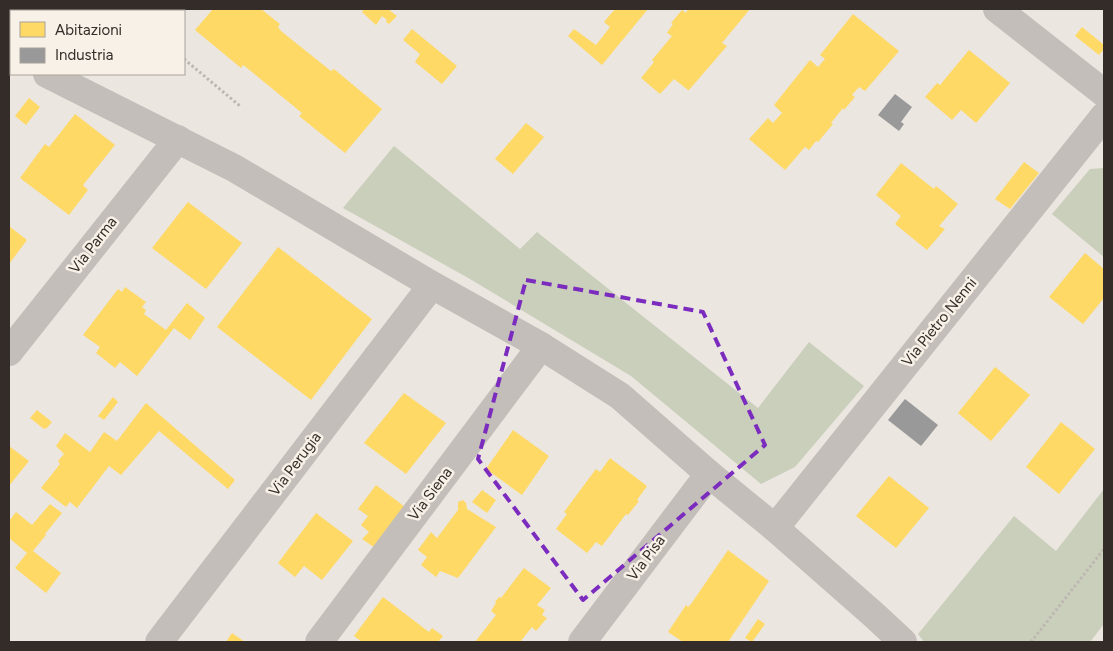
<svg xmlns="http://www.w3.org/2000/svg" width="1113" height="651" font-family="Figtree,sans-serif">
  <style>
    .green { fill: #cacfbb }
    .homes { fill: #ffd966 }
    .industry { fill: #999 }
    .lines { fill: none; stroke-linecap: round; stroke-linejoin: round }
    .path { stroke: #bcb7b1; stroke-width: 3; stroke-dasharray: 2.5 2.5; stroke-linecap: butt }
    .minor { stroke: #c3beb9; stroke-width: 28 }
    .marked { fill: none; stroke: #7b2cbf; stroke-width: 4; stroke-dasharray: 10 6; stroke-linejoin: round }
    .labels { text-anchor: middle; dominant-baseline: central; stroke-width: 5; stroke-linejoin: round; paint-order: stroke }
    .street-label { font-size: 15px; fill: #332c28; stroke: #f7f1e7 }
  </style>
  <rect width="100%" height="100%" fill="#ebe6e0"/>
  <!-- green -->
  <g class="green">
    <polygon points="394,146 520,249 537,232 758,408 809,342 864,386 795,467 761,484 631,376 470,279 343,208"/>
    <polygon points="1104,168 1104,257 1052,214 1090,169"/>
    <polygon points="1104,489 1104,624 1090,642 924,642 918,634 1014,516 1056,551"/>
  </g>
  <!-- homes -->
  <g class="homes">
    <polygon points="213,9 261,9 280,24 278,27 281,31 331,71 334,69 382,109 345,153 299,116 302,113 247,68 243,65 241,68 195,30"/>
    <polygon points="364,9 388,9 397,16 389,24 386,22 387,20 382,16 376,25 362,12"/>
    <polygon points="615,9 648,9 602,65 568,36 574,29 596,45 610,27 604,22"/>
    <polygon points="688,9 750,9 722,43 727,46 689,90 688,90 674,79 660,94 641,78 654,62 652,60 672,36 667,33 673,24 671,23 682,10 686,13"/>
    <polygon points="853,14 899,51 865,91 859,87 852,95 855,97 844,110 843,108 831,123 833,124 818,142 816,141 809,150 805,147 785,170 749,139 768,118 773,123 782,113 774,105 810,60 818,67 825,59 820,55"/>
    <polygon points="1082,27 1104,45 1104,49 1099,55 1075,36"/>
    <polygon points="412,29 457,66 442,84 415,62 420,54 403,40"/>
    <polygon points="969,50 1010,83 976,123 961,110 952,120 925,97 937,83 940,85"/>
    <polygon points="29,98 40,107 26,125 15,116"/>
    <polygon points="75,114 115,145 83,185 88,190 69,215 20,178 45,144 49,147"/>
    <polygon points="526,123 544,137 513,174 495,159"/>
    <polygon points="1024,162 1039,173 1010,209 995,199"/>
    <polygon points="901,163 934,189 936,186 958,204 939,226 945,229 927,250 895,224 901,216 876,195"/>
    <polygon points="188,202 242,243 206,289 152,248"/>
    <polygon points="9,226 27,240 9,264"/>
    <polygon points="278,247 372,319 311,400 217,327"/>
    <polygon points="1085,253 1104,269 1104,298 1083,324 1049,297"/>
    <polygon points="125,287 146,302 142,307 146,310 144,314 166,330 187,303 205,318 190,340 174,328 137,376 120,362 115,368 96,353 100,347 83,335 118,289 122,292"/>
    <polygon points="995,367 1030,395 991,441 958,413"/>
    <polygon points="404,393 446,423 406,474 364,443"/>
    <polygon points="113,397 118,402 104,420 98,416"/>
    <polygon points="146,403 235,480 228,489 159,431 121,475 109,466 77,508 70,502 66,507 41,488 60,464 58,461 64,454 56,446 65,433 90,452 104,432 117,441"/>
    <polygon points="37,410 52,422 46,429 45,428 44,429 30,418"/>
    <polygon points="1061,422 1095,449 1059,494 1026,467"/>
    <polygon points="513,430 549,456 522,495 486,469"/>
    <polygon points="9,446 29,461 9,486"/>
    <polygon points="610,458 647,486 637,500 639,501 628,515 626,514 602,546 596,542 587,553 556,529 567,514 564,512 596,469 600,472"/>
    <polygon points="889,476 929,508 896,548 856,516"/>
    <polygon points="376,485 409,510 378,550 362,539 369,532 361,525 368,516 358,509"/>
    <polygon points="482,490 496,500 487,513 472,502"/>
    <polygon points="463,500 466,503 467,509 496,527 458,578 440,571 436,577 421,565 427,557 418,550 431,532 437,538 458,510 458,502"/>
    <polygon points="50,504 62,513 45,534 46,535 33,551 61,573 46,593 15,568 27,553 9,538 9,521 16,512 32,525"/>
    <polygon points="316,513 353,541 322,580 304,566 295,577 278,563"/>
    <polygon points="728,550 769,581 728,642 683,642 668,632 686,605 688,607 691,604"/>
    <polygon points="524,568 551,588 537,605 545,610 542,615 547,618 536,631 532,627 520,642 475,642 496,615 491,611 496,603 495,602 499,597 501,598"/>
    <polygon points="383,597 429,632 432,628 443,636 438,642 362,642 354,636"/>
    <polygon points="758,619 765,624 752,642 745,638"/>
    <polygon points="232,633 245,642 226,642"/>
  </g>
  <!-- industry -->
  <g class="industry">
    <polygon points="895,94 912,107 901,122 904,124 899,131 878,115"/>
    <polygon points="905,399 938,425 921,446 888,420"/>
  </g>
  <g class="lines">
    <!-- path -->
    <g class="path">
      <polyline points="125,10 126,11"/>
      <polyline points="152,11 154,9"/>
      <polyline points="184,59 240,106"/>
      <polyline points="1031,642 1104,549"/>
    </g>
    <!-- minor -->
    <g class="minor">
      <polyline points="997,9 1104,93"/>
      <polyline points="9,55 11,56"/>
      <polyline points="47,74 234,168 432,285 541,346 620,396 709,474 775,528 874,615 903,642"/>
      <polyline points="9,352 178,139"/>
      <polyline points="775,528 1104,116"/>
      <polyline points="159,642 432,285"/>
      <polyline points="319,642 541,346"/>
      <polyline points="582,642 709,474"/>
    </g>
  </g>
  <!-- marked area -->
  <path class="marked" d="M526,280L703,312L765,445L583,600L478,459Z"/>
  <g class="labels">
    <!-- street labels -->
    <g class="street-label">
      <text transform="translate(93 245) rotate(-52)">Via Parma</text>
      <text transform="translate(939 322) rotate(-51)">Via Pietro Nenni</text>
      <text transform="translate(295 464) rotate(-53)">Via Perugia</text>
      <text transform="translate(430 494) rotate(-53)">Via Siena</text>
      <text transform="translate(646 558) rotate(-53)">Via Pisa</text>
    </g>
  </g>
  <!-- border -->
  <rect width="1113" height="651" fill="none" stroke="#332c28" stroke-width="20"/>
  <!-- legend -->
  <rect x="10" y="10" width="175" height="65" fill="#f7f1e7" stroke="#a9a29b"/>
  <rect x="20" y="22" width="25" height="15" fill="#ffd966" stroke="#a9a29b"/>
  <text x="55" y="35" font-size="15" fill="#332c28">Abitazioni</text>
  <rect x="20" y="48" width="25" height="15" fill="#999999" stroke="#a9a29b"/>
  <text x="55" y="60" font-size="15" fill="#332c28">Industria</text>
</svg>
